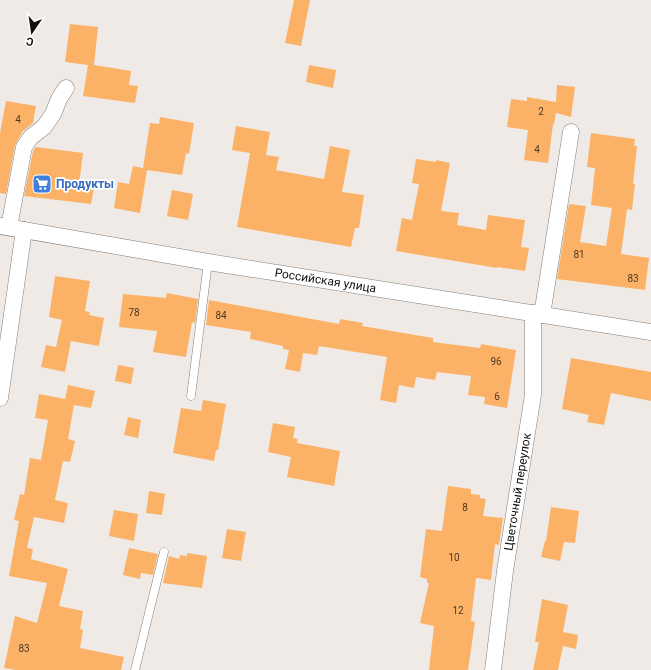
<svg xmlns="http://www.w3.org/2000/svg" width="651" height="670" font-family="Roboto,sans-serif">
  <style>
    .building { fill: #fcb266 }
    .lines { fill: none; stroke-linecap: round; stroke-linejoin: round }
    .lane-casing { stroke: #817d79; stroke-width: 9 }
    .street-casing { stroke: #817d79; stroke-width: 17 }
    .lane { stroke: #fff; stroke-width: 8 }
    .street { stroke: #fff; stroke-width: 16 }
    .labels { text-anchor: middle; dominant-baseline: central; stroke-width: 3.5; stroke-linejoin: round; paint-order: stroke }
    .number-label { font-size: 10px; fill: #4c3824 }
    .shop-label { font-size: 12px; font-weight: bold; fill: #366cbe; stroke: #fff; text-anchor: start }
    .street-label { font-size: 12px; fill: #11100e; stroke: #fff }
  </style>
  <rect width="100%" height="100%" fill="#efeae6"/>
  <!-- building -->
  <g class="building">
    <polygon points="294,0 310,0 301,46 285,43"/>
    <polygon points="70,24 98,27 94,65 131,71 129,85 138,86 135,103 83,96 88,65 65,62"/>
    <polygon points="309,65 336,70 333,88 306,82"/>
    <polygon points="557,85 575,87 571,117 556,113 554,124 553,124 548,163 524,160 528,130 507,127 511,99 527,101 527,97 556,102"/>
    <polygon points="6,101 36,106 33,123 23,131 15,145 6,194 0,193 0,133"/>
    <polygon points="160,117 194,123 189,154 186,153 182,175 147,170 140,213 114,208 118,182 129,184 133,166 143,168 150,123 159,124"/>
    <polygon points="236,126 270,132 266,155 279,157 276,170 324,179 330,146 350,150 342,192 364,195 359,228 355,228 351,247 237,227 250,153 232,150"/>
    <polygon points="591,133 635,139 634,146 637,146 633,184 635,184 632,210 627,209 621,254 649,258 645,290 557,279 569,204 586,206 580,242 606,246 612,208 591,205 595,168 587,167"/>
    <polygon points="36,147 83,153 79,185 94,188 91,204 24,196 33,151"/>
    <polygon points="416,159 436,162 436,160 450,163 441,211 459,213 457,225 486,230 488,215 525,220 521,247 529,248 525,271 497,267 497,268 396,251 402,218 412,220 419,184 412,183"/>
    <polygon points="172,190 193,194 188,220 167,216"/>
    <polygon points="55,276 90,281 85,311 90,312 89,315 104,318 99,346 71,341 65,372 41,367 46,345 56,347 62,320 49,317"/>
    <polygon points="167,293 198,299 195,323 192,322 186,357 153,352 157,331 119,327 123,294 166,298"/>
    <polygon points="209,300 339,324 340,319 363,323 362,326 433,338 433,342 480,348 481,344 516,350 507,408 484,404 485,397 468,395 471,376 437,372 435,380 416,377 414,388 399,385 396,403 380,400 387,357 319,346 317,355 303,353 300,372 285,369 289,350 283,349 283,346 250,339 251,332 206,325"/>
    <polygon points="571,358 651,372 651,401 611,393 604,425 587,422 589,415 562,409"/>
    <polygon points="118,365 134,368 131,384 115,381"/>
    <polygon points="68,385 95,391 91,408 74,405 68,439 75,441 70,462 63,461 55,500 68,503 64,523 34,517 27,548 33,549 31,559 68,569 59,606 83,611 80,629 83,630 80,648 124,657 121,670 16,670 4,668 15,616 37,623 47,583 9,576 19,521 14,520 20,494 24,495 30,458 41,460 48,420 35,418 39,394 65,399"/>
    <polygon points="203,400 226,404 218,450 216,450 214,461 173,453 181,408 201,411"/>
    <polygon points="128,417 141,420 138,438 124,435"/>
    <polygon points="273,423 295,427 293,438 298,439 297,443 340,451 334,486 287,477 291,457 268,452"/>
    <polygon points="448,486 471,489 471,494 480,495 480,498 486,499 483,516 503,518 499,545 495,544 491,580 476,578 471,621 475,622 468,670 429,670 434,626 420,623 429,583 427,583 427,579 420,577 426,529 442,531"/>
    <polygon points="149,491 165,494 162,515 146,513"/>
    <polygon points="551,507 579,511 575,543 564,542 560,561 541,557 545,541 546,541"/>
    <polygon points="114,510 138,514 134,541 109,536"/>
    <polygon points="227,529 246,532 241,561 222,558"/>
    <polygon points="129,548 158,554 153,575 141,573 140,579 123,575"/>
    <polygon points="187,553 207,556 202,588 163,583 169,556 179,559 180,555 187,556"/>
    <polygon points="542,599 568,605 563,632 578,635 576,649 563,646 558,670 533,670 539,642 535,642"/>
  </g>
  <g class="lines">
    <!-- lane casing -->
    <g class="lane-casing">
      <g id="lane">
        <polyline points="191,396 208,262"/>
        <polyline points="135,670 164,552"/>
      </g>
    </g>
    <!-- street casing -->
    <g class="street-casing">
      <g id="street">
        <path id="s1" d="M0,226L208,262L651,332"/>
        <polyline points="9,227 24,147 31,137 44,127 53,114 59,99 66,88"/>
        <polyline points="542,315 571,132"/>
        <polyline points="0,398 24,230"/>
        <path id="s2" d="M493,670L505,571L533,395V313"/>
      </g>
    </g>
    <!-- lane -->
    <use href="#lane" class="lane"/>
    <!-- street -->
    <use href="#street" class="street"/>
  </g>
  <!-- icons -->
  <defs>
    <g id="supermarket-square" transform="scale(1)"><rect x="-9" y="-9" width="18" height="18" rx="4" fill="#3f7fe0" stroke="#fff"/><path d="M-6-5.5h2.5l.6 2H6L4.5 2H-2.5L-4.4-4H-6ZM-1.5 3.2a1.3 1.3 0 1 0 .1 0ZM3 3.2a1.3 1.3 0 1 0 .1 0Z" fill="#fff"/></g>
  </defs>
  <g fill-rule="evenodd">
    <use href="#supermarket-square" x="42" y="184"/>
  </g>
  <g class="labels">
    <!-- number labels -->
    <g class="number-label">
      <text x="541" y="111">2</text>
      <text x="18" y="119">4</text>
      <text x="537" y="149">4</text>
      <text x="579" y="254">81</text>
      <text x="633" y="278">83</text>
      <text x="134" y="312">78</text>
      <text x="221" y="315">84</text>
      <text x="496" y="361">96</text>
      <text x="497" y="396">6</text>
      <text x="465" y="507">8</text>
      <text x="454" y="557">10</text>
      <text x="458" y="610">12</text>
      <text x="24" y="648">83</text>
    </g>
    <!-- shop labels -->
    <g class="shop-label">
      <text x="56" y="184">Продукты</text>
    </g>
    <!-- street labels -->
    <g class="street-label">
      <text stroke="none"><textPath href="#s1" startOffset="330">Российская улица</textPath></text>
      <text stroke="none"><textPath href="#s2" startOffset="180">Цветочный переулок</textPath></text>
    </g>
  </g>
  <!-- north arrow -->
  <g transform="translate(32 32) rotate(193)" stroke="#ffffff" stroke-width="3" paint-order="stroke">
  <path d="M0-3L7 15L0 10L-7 15Z" fill="#11100e"/>
  <text y="-6" font-size="11" font-weight="bold" text-anchor="middle" fill="#11100e">С</text>
  </g>
</svg>
